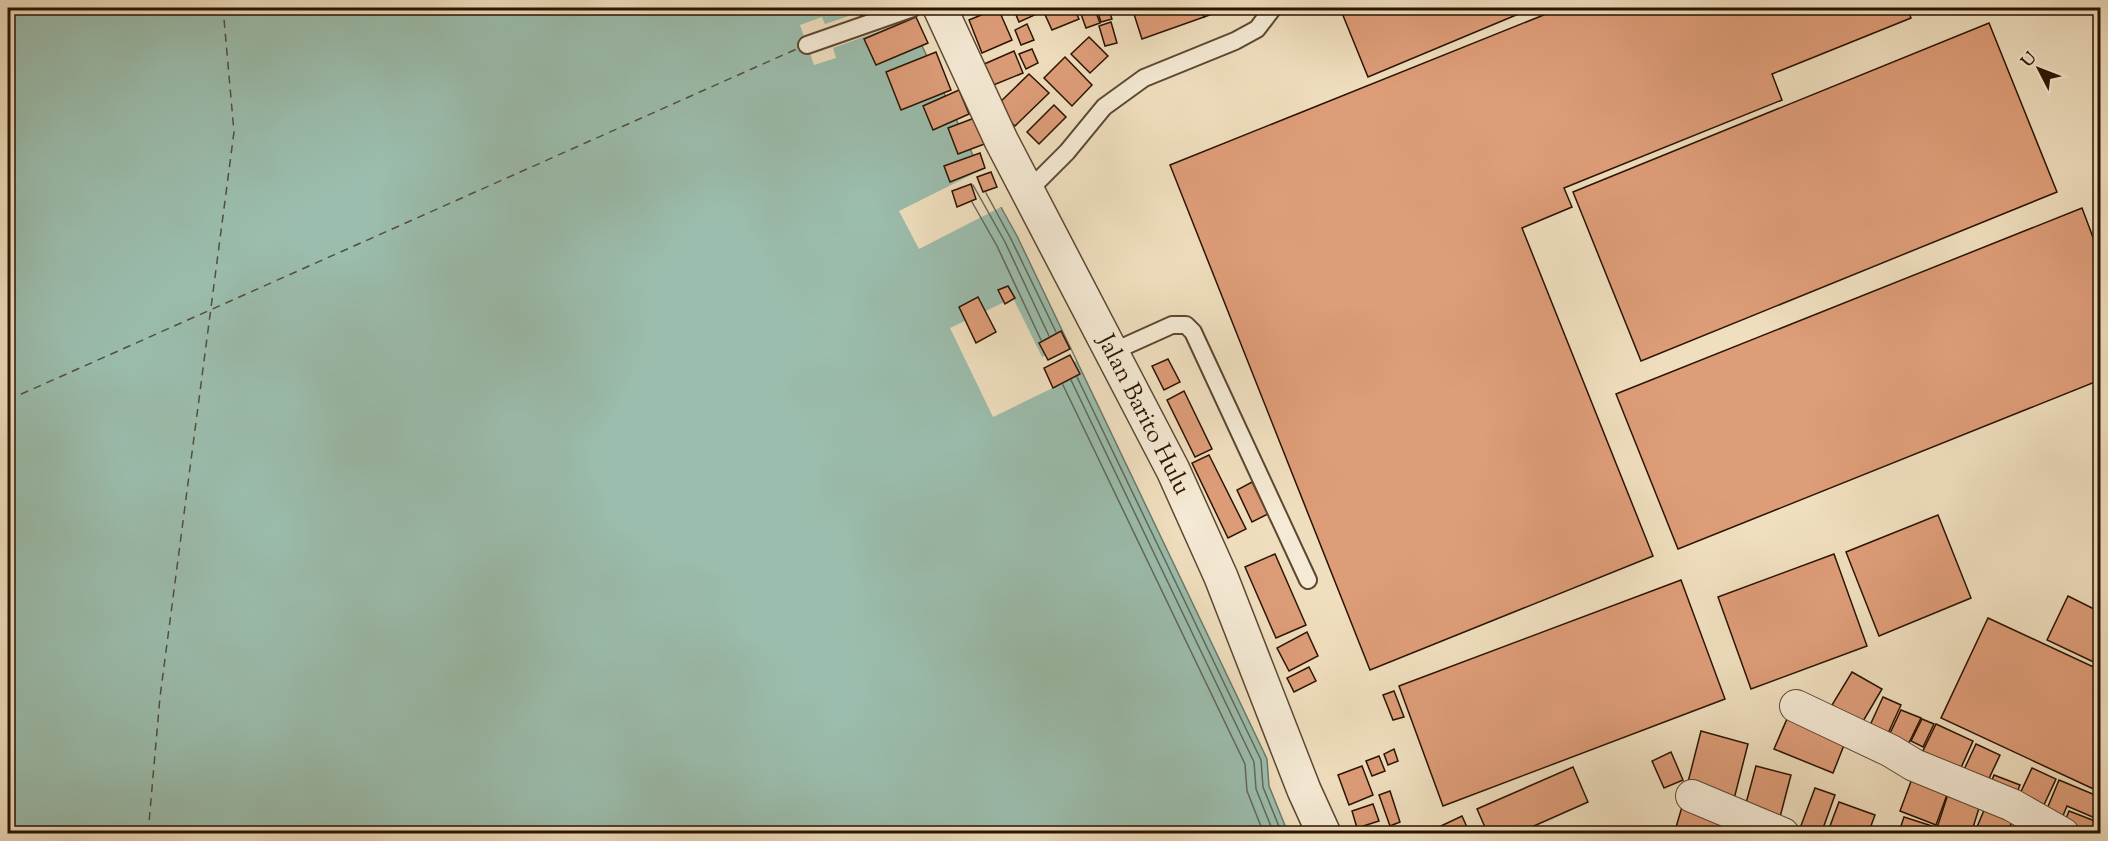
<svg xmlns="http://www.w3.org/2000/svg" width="2108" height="841" font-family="'Sorts Mill Goudy',serif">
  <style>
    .water { fill: #9bbdad; stroke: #6e7968; stroke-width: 1.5 }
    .pier { fill: #f0dfbf }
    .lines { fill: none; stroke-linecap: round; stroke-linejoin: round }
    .shore { stroke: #626857; stroke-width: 1.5 }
    .ferry { stroke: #524f3d; stroke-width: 1.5; stroke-dasharray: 8 6; stroke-linecap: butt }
    .building { fill: #de9d79; stroke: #2a1401; stroke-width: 1.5 }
    .service-casing { stroke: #5c4730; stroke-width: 20 }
    .minor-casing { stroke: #5c4730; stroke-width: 34 }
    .tertiary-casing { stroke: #5c4730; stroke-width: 36 }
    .service { stroke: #f5ead5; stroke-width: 16 }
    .minor { stroke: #f5ead5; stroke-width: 32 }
    .tertiary { stroke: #f5ead5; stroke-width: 33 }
    .labels { text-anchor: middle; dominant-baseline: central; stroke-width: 4.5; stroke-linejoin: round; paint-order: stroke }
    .street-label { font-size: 24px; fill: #2a1401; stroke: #f5ead5 }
  </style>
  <rect width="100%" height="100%" fill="#f0dfbf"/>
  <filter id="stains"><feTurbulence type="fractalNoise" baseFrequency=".00333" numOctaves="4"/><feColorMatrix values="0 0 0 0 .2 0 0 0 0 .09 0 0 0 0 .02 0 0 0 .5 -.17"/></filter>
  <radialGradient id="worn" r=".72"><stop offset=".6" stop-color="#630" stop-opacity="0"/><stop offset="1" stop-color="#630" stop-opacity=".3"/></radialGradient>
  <!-- water -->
  <polygon class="water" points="8,8 908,8 917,35 977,164 1017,236 1267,759 1269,786 1288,833 8,833"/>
  <!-- pier -->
  <g class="pier">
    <polygon points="873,8 908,8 913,19 833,48 836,58 814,65 800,25 822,17 825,24"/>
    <polygon points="983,169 1003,206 919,249 899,211"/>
    <polygon points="1013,298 1042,357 1068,344 1076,361 1053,372 1059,385 993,417 950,328"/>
  </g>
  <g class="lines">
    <!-- shore -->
    <g class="shore">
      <polyline points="973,185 1005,242 1049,336"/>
      <polyline points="986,193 1011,239 1056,332"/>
      <polyline points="972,202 997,246 1041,340"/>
      <polyline points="1077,377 1261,760 1263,787 1282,834"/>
      <polyline points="1071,380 1254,762 1256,789 1274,834"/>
      <polyline points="1063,385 1245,764 1247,791 1264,834"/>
    </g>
    <!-- ferry -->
    <g class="ferry">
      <polyline points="8,400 801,47"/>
      <polyline points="148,834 160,697 234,132 223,8"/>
    </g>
  </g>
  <!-- building -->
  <g class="building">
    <polygon points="857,8 881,8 861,16"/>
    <polygon points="998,8 1012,40 982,53 969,20"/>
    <polygon points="1013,8 1034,8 1037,14 1019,22"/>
    <polygon points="1042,8 1074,8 1079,19 1052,30"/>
    <polygon points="1108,8 1112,19 1101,22 1097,10"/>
    <polygon points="1132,8 1201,8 1204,17 1142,39"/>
    <polygon points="1201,8 1229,8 1204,17"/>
    <polygon points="1340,8 1533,8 1368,77"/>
    <polygon points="1561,8 1923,8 1909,13 1911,18 1772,74 1782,100 1564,188 1572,207 1522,228 1653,556 1370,670 1170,165"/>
    <polygon points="1095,10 1100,23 1086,28 1081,14"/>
    <polygon points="916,17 928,43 876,65 864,39"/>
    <polygon points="1111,22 1117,43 1105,46 1099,26"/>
    <polygon points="1989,23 2057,192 1641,361 1573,192"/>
    <polygon points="1027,24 1034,40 1021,45 1015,30"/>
    <polygon points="1089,37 1108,56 1090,73 1071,54"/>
    <polygon points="1032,49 1038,63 1026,69 1019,54"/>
    <polygon points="1014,51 1023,73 991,86 982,65"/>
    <polygon points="936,52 951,90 901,110 886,72"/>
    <polygon points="1065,57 1092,85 1072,106 1044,78"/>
    <polygon points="1029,74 1049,93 1015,126 995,107"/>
    <polygon points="959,90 969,114 933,130 923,106"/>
    <polygon points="1054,105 1066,117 1039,144 1027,132"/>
    <polygon points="977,117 987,143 958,154 948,128"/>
    <polygon points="980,153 985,168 950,182 944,166"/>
    <polygon points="991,172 997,187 983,192 977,177"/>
    <polygon points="971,184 976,199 957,207 952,191"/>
    <polygon points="2082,208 2100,256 2100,380 1678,549 1616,394"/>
    <polygon points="1008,286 1015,298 1005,304 998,290"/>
    <polygon points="978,297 996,332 976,343 959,307"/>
    <polygon points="1061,331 1070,349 1048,360 1039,343"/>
    <polygon points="1070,355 1080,374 1053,388 1044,368"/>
    <polygon points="1168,359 1180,382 1164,390 1152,366"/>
    <polygon points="1184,391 1212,449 1195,457 1167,400"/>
    <polygon points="1209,455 1246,529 1228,538 1192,463"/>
    <polygon points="1252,482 1268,514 1252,522 1237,490"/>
    <polygon points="1938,515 1971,598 1879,636 1846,552"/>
    <polygon points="1275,554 1306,625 1276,638 1245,567"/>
    <polygon points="1834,554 1867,646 1751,689 1718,597"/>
    <polygon points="2100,565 2100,587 2094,568"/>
    <polygon points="1681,580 1725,699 1443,806 1399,686"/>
    <polygon points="2068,596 2100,612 2100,665 2047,640"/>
    <polygon points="1988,618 2100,670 2100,792 1941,718"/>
    <polygon points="1307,632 1318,656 1289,671 1277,648"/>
    <polygon points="1309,667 1316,681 1294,692 1287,678"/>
    <polygon points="1852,672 1882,689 1862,723 1832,705"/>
    <polygon points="1394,691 1404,717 1393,720 1383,695"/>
    <polygon points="1883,697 1901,705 1884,742 1866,734"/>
    <polygon points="1901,710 1921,718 1904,753 1885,744"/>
    <polygon points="1790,712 1848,735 1833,773 1774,749"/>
    <polygon points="1922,719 1934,724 1923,747 1911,741"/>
    <polygon points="1936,724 1973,741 1956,779 1918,761"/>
    <polygon points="1701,731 1748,744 1734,799 1687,786"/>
    <polygon points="1976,744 2000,755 1985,787 1961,776"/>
    <polygon points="1394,749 1398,761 1388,765 1384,754"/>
    <polygon points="1671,752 1683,780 1664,788 1652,761"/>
    <polygon points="1379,756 1385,771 1372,776 1366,761"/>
    <polygon points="1362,766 1373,795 1349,805 1338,775"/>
    <polygon points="1756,766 1791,775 1780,817 1745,807"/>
    <polygon points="1573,767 1588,802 1516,834 1488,834 1477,809"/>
    <polygon points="1916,768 1952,781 1936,825 1900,811"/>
    <polygon points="2032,768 2056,779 2042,809 2018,798"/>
    <polygon points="1994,775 2020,785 2014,800 1988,790"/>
    <polygon points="2059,780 2100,797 2100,806 2095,818 2067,806 2060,823 2044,816"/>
    <polygon points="1815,788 1835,795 1821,834 1806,834 1799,831"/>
    <polygon points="1390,791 1400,822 1390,826 1379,795"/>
    <polygon points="1948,794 1980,805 1971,834 1935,834"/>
    <polygon points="1684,800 1727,813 1721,834 1674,834"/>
    <polygon points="1839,802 1875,815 1868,834 1827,834"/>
    <polygon points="1373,804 1379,821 1357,828 1352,811"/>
    <polygon points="1985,808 2013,819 2007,834 1974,834"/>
    <polygon points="2069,811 2095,821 2090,834 2068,834 2061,831"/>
    <polygon points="1462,816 1470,834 1424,834"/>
    <polygon points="1904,817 1932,826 1929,834 1899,832"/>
  </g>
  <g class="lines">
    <!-- service casing -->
    <g class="service-casing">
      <g id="service">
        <polyline points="807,45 913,8"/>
        <polyline points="1028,191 1067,152 1104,107 1144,78 1235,41 1257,29 1273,8"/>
        <polyline points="1112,352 1172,325 1186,325 1193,332 1308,580"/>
      </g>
    </g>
    <!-- minor casing -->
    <g class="minor-casing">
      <g id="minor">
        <polyline points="1796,706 1891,751 1914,765 2012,805 2063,834"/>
        <polyline points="1692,796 1783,834"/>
      </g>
    </g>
    <!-- tertiary casing -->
    <g class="tertiary-casing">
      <polyline id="tertiary" points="940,8 1001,140 1173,470 1221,577 1304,790 1324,834"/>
    </g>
    <!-- service -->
    <use href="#service" class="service"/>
    <!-- minor -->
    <use href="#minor" class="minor"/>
    <!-- tertiary -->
    <use href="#tertiary" class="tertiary"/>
  </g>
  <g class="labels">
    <!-- street labels -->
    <g class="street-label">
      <text transform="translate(1143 415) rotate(63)">Jalan Barito Hulu</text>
    </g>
  </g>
  <!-- margin -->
  <rect width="2108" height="841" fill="none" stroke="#f0dfbf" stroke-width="30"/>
  <rect x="9" y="9" width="2090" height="823" fill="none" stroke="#2a1401" stroke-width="3"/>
  <rect x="15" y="15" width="2078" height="811" fill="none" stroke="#2a1401" stroke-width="1.5"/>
  <!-- north arrow -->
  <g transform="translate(2039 69) rotate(312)" stroke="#f5ead5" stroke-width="4.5" paint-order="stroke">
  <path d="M0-4.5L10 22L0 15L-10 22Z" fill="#2a1401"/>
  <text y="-9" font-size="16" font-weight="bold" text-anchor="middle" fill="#2a1401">U</text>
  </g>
  <rect width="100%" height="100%" filter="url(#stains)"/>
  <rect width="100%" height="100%" fill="url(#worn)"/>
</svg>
